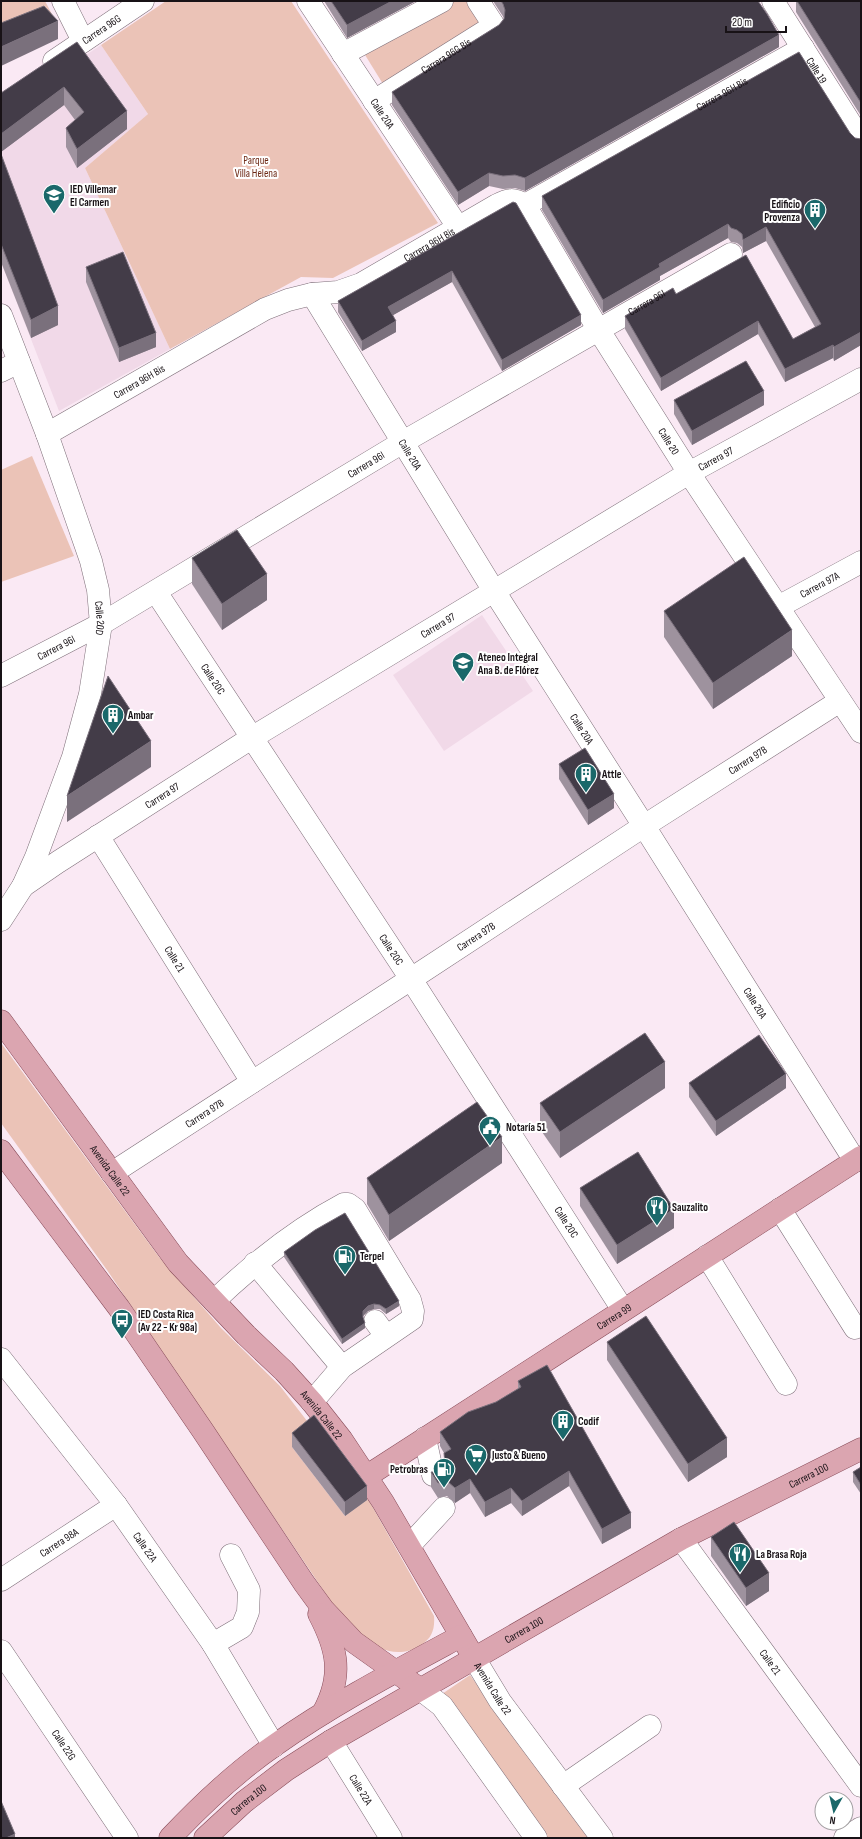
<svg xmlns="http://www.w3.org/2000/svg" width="862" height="1839" font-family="'Sofia Sans Condensed',sans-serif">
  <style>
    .built { fill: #f1d9e8 }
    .green { fill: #ebc3b7 }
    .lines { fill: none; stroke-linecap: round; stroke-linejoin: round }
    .minor-casing { stroke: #7e6f79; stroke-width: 23 }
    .major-casing { stroke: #874b58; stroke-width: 23 }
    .minor { stroke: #fff; stroke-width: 22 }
    .major { stroke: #dba5b0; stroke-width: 22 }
    .wall { fill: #9e929e }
    .shaded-wall { fill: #7a707c }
    .building { fill: #433c48; stroke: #7a707c }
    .labels { text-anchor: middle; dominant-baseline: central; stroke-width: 4; stroke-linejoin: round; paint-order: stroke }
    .street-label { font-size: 11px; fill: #181216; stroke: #fff }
    .park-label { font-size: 11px; fill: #6d2915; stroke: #fff }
    .poi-label { font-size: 11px; font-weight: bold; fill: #181216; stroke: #fff; text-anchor: start }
  </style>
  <rect width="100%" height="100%" fill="#fae9f4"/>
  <!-- built -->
  <g class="built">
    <polygon points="101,45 148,114 85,168 170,349 59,411 1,262 1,112"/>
    <polygon points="482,615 533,691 444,751 393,675"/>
  </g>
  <!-- green -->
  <g class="green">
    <polygon points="1,1 45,1 55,20 1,42"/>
    <polygon points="166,1 291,1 438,223 333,278 301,277 170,349 85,168 148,114 101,45"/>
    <polygon points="449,1 474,1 486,21 383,84 362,50"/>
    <polygon points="32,456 74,556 1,582 1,470"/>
    <path d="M1,1043L159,1257L221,1328L280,1386L314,1430L292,1447L345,1516L368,1499L434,1616C435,1629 432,1638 421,1645C386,1667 358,1633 336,1609L107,1270L1,1123Z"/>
    <polygon points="470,1675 588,1838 546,1838 442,1694"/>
  </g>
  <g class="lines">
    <!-- minor casing -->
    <g class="minor-casing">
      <g id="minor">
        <polyline points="63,1 83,41"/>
        <path id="s1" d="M308,1L458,227"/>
        <path id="s2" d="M773,1L861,140"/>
        <polyline points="343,54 442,1"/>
        <path id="s3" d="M54,61L143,1"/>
        <path id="s4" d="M374,101L492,27L493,24L478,1"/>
        <path id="s5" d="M525,205L803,48"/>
        <path id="s6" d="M312,294L494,591L644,826L855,1161"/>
        <path id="s7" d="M1,315L47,434L91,561L98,590L101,624L90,694L73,757L36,857L23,886L1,920"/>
        <polyline points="1,371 19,362"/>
        <path id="s8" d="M47,434L265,309L288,300L312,294L338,292L361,284L497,205C508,199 514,198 525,205L598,329L689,473L861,732"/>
        <path id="s9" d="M156,592L411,979L623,1310"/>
        <path id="s10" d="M778,607L861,562"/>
        <path id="s11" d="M1,676L101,624L403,442L731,254"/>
        <path id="s12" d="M98,836L252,1082"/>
        <path id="s13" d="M23,886L58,862L253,737L689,473L861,379"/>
        <path id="s14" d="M112,1173L411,979L644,826L840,701"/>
        <polyline points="780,1209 855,1328"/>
        <polyline points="707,1256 786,1384"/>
        <polyline points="255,1263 342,1367"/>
        <path d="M214,1301C254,1263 295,1230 344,1204H348L355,1209L410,1300L413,1311L412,1319L342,1367L312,1402"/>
        <polyline points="375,1321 386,1336"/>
        <path id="s15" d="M1,1359L116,1505L213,1644L274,1746"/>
        <polyline points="425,1438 433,1475"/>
        <path id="s16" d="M681,1539L861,1786"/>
        <polyline points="409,1546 444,1508"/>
        <path id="s17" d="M1,1580L116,1505"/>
        <polyline points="213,1644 242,1627 248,1612 249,1590 231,1555"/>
        <path id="s18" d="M1,1651L127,1838"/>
        <path id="s19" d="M474,1658L500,1701L602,1838"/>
        <polyline points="420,1689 442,1706 536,1838"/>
        <path id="s20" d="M331,1741L391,1838"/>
        <polyline points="563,1786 650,1726"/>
        <polyline points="845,1838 861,1828"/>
      </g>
    </g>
    <!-- major casing -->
    <g class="major-casing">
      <g id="major">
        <path id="s21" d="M1,1021L178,1263L246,1335L284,1371L312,1402L342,1440L383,1502L474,1658"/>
        <polyline points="1,1151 119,1308 203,1431 304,1583 323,1609 354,1642 420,1689"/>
        <path id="s22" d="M367,1476L861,1157"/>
        <path d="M319,1614C338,1650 343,1676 323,1713"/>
        <path d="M170,1838C202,1804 236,1772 275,1745C333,1704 398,1670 461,1636"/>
        <path id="s23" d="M205,1838L244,1802L286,1770L331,1741L681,1539L861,1449"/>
      </g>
    </g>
    <!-- minor -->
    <use href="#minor" class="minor"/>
    <!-- major -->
    <use href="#major" class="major"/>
  </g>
  <!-- wall -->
  <g class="wall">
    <polygon points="324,1 416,1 347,38"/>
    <polygon points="493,1 758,1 779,47 525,191 515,188 503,189 489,186 458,205 392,105 392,92 499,25 504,18"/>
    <polygon points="796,1 861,1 861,116 796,12"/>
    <polygon points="77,42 127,129 77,168 66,147 66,128 75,120 64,105 1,152 1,93"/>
    <polygon points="850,133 855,138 861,139 861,346 861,345 834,361 833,358 785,382 758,334 661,391 625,329 625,316 676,294 746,255 793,339 815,327 766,241 743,253 742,247 737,243 731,242 728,238 660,276 660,280 603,313 542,210 542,196"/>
    <polygon points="1,154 58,325 31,338 1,262"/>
    <polygon points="513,202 581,325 502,371 452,282 393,315 396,332 362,351 338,312 338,301"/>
    <polygon points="86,267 156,347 119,362 86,282"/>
    <polygon points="674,400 764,405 692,445 674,414"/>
    <polygon points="192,558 267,600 222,630 192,584"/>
    <polygon points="664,611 792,656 713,709 664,637"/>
    <polygon points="559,764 614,808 588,825 559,779"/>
    <polygon points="689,1083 786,1088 716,1136 689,1097"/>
    <polygon points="665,1088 560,1158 540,1129 540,1103"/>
    <polygon points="502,1163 389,1241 367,1204 367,1178"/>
    <polygon points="580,1188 674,1228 617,1264 580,1206"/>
    <polygon points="284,1252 399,1306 386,1314 380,1309 374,1309 368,1311 363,1316 363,1319 365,1328 342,1344 284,1257"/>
    <polygon points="607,1342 727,1457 688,1482 607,1360"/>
    <polygon points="518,1381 631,1528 602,1544 569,1486 522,1516 511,1503 485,1517 470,1493 455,1503 447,1496 438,1498 431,1487 431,1472 436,1472 442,1469 444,1465 444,1453 440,1446 440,1432 496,1402 518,1389"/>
    <polygon points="292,1433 367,1500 345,1516 292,1447"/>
    <polygon points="861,1467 861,1494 853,1482 853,1472"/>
    <polygon points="711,1537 769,1591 746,1606 711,1556"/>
  </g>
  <!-- shaded-wall -->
  <g class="shaded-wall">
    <polygon points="392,1 416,1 347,38 347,25"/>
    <polygon points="58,21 58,39 1,66 1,47"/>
    <polygon points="779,35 779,47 525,191 525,178"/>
    <polygon points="64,87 64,105 1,152 1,134"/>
    <polygon points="127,111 127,129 77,168 77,149"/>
    <polygon points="489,173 489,186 458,205 458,192"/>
    <polygon points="728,224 728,238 660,276 660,280 603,313 603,300 659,264"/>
    <polygon points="766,227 766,241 743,253 743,240"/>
    <polygon points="452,271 452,282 388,318 388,307"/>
    <polygon points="58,306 58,325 31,338 31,320"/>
    <polygon points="581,315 581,325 502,371 502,360"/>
    <polygon points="396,321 396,332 362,351 362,341"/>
    <polygon points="758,321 758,334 661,391 661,378"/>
    <polygon points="861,332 861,345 834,361 834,347"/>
    <polygon points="156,333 156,347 119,362 119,348"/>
    <polygon points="833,345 833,358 785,382 785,369"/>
    <polygon points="764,391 764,405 692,445 692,431"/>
    <polygon points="267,574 267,600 222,630 222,604"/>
    <polygon points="792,630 792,656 713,709 713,683"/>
    <polygon points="151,741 151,767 67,822 67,796"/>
    <polygon points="614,794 614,808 588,825 588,810"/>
    <polygon points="665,1062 665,1088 560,1158 560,1132"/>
    <polygon points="786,1074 786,1088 716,1136 716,1121"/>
    <polygon points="502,1137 502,1163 389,1241 389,1215"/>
    <polygon points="674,1209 674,1228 617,1264 617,1245"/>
    <polygon points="399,1301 399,1306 386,1314 386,1309"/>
    <polygon points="374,1304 374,1309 368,1311 363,1316 363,1322 363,1311 368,1306"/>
    <polygon points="365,1323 365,1328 342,1344 342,1339"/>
    <polygon points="727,1438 727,1457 688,1482 688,1464"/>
    <polygon points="569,1471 569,1486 522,1516 522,1501"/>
    <polygon points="470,1479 470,1493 455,1503 455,1488"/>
    <polygon points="367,1486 367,1500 345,1516 345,1502"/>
    <polygon points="511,1488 511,1503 485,1517 485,1502"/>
    <polygon points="631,1513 631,1528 602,1544 602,1529"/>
    <polygon points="769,1573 769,1591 746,1606 746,1588"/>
    <polygon points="15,1834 15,1838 6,1838"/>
  </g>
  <!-- building -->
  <g class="building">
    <polygon points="331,1 392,1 347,25"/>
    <polygon points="501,1 758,1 767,14 779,35 525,178 515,175 503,176 489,173 458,192 392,92 499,25 504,19 505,10 503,4"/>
    <polygon points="797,1 861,1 861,103"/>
    <polygon points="44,6 58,21 1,47 1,23"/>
    <polygon points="77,42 127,111 77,149 66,128 84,112 64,87 1,134 1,93"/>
    <polygon points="799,52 850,133 855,138 861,139 861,333 861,332 834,347 833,345 785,369 758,321 661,378 625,316 673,288 676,294 746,255 793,339 821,324 766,227 743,240 742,234 737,230 731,228 728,224 659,264 660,267 603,300 542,196"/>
    <polygon points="1,154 58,306 31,320 1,244"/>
    <polygon points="513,202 516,203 581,315 502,360 452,271 388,307 396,321 362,341 338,301"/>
    <polygon points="123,252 156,333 119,348 86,267"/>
    <polygon points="746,361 764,391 692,431 674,400"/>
    <polygon points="237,530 267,574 222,604 192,558"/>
    <polygon points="744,557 792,630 713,683 664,611"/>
    <polygon points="108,676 151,741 67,796"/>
    <polygon points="585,748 614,794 588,810 559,764"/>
    <polygon points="645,1033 665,1062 560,1132 540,1103"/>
    <polygon points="759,1035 786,1074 716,1121 689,1083"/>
    <polygon points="477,1102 502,1137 389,1215 367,1178"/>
    <polygon points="638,1152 674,1209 617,1245 580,1188"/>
    <polygon points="345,1213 399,1301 386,1309 380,1305 374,1304 368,1306 363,1311 363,1317 365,1323 342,1339 284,1252 315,1230"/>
    <polygon points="646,1316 727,1438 688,1464 607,1342"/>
    <polygon points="547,1365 631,1513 602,1529 569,1471 522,1501 511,1488 485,1502 470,1479 455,1488 447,1481 438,1483 431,1472 436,1472 442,1469 445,1464 444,1453 451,1449 440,1432 468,1412 496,1402 521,1387 518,1381"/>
    <polygon points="314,1415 367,1486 345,1502 292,1433"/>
    <polygon points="861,1467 861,1485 853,1472"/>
    <polygon points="734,1522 769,1573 746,1588 711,1537"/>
    <polygon points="1,1801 15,1834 6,1838 1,1838"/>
  </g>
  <!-- icons -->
  <defs>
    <g id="school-pin" transform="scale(1.15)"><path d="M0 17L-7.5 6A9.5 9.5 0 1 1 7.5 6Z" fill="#1a686a" stroke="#fff"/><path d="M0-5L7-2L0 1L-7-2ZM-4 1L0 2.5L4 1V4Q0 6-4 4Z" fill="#fff"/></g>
    <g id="building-pin" transform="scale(1.15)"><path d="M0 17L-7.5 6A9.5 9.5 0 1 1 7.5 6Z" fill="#1a686a" stroke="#fff"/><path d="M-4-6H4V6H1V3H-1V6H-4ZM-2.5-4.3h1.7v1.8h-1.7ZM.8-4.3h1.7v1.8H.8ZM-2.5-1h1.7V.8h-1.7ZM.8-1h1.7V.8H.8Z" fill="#fff"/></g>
    <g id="civic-pin" transform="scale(1.15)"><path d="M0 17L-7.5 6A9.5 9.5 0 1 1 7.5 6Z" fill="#1a686a" stroke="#fff"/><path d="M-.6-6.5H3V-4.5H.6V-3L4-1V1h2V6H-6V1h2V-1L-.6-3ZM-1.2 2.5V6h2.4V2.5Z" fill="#fff"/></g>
    <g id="restaurant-pin" transform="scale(1.15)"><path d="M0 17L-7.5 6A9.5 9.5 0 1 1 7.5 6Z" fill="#1a686a" stroke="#fff"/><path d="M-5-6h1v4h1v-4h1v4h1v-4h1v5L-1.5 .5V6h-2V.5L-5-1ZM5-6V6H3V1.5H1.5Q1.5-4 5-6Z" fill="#fff"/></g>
    <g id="fuel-pin" transform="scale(1.15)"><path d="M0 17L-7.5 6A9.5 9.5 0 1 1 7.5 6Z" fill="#1a686a" stroke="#fff"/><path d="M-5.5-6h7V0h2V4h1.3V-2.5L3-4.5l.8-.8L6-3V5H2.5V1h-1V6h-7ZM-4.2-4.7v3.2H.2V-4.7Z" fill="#fff"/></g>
    <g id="bus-pin" transform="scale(1.15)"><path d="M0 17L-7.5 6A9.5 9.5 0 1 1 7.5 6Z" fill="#1a686a" stroke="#fff"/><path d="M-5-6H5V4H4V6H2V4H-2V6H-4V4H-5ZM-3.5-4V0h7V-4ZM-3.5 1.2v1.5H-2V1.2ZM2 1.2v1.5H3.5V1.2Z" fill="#fff"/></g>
    <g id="supermarket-pin" transform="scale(1.15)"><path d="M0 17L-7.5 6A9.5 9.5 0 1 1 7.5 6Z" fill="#1a686a" stroke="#fff"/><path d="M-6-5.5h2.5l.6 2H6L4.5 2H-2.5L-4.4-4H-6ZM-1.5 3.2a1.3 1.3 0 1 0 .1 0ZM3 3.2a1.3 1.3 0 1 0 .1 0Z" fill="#fff"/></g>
  </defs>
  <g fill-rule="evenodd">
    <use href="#school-pin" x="54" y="195"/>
    <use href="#building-pin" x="815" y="210"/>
    <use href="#school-pin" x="463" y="663"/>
    <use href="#building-pin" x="113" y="715"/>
    <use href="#building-pin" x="586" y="774"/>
    <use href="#civic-pin" x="490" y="1127"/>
    <use href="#restaurant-pin" x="657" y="1207"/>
    <use href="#fuel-pin" x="345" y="1256"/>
    <use href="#bus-pin" x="122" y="1320"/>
    <use href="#building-pin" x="563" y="1421"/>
    <use href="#supermarket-pin" x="476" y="1455"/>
    <use href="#fuel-pin" x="444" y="1469"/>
    <use href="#restaurant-pin" x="740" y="1554"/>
  </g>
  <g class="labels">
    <!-- street labels -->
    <g class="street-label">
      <text stroke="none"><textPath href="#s3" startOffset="57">Carrera 96G</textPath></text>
      <text stroke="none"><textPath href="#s4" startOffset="85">Carrera 96G Bis</textPath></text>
      <text stroke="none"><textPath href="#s2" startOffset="82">Calle 19</textPath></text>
      <text stroke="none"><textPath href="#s5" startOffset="226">Carrera 96H Bis</textPath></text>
      <text stroke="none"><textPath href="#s1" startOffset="135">Calle 20A</textPath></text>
      <text stroke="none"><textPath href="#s8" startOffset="430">Carrera 96H Bis</textPath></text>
      <text stroke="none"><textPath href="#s11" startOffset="746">Carrera 96I</textPath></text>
      <text stroke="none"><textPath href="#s8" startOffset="106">Carrera 96H Bis</textPath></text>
      <text stroke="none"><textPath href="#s8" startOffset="815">Calle 20</textPath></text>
      <text stroke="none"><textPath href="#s6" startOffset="188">Calle 20A</textPath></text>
      <text stroke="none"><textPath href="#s13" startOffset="814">Carrera 97</textPath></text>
      <text stroke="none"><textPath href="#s11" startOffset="422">Carrera 96I</textPath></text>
      <text stroke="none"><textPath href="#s10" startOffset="47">Carrera 97A</textPath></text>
      <text stroke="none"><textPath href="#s7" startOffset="320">Calle 20D</textPath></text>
      <text stroke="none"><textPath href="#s13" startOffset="490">Carrera 97</textPath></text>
      <text stroke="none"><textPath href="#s11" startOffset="62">Carrera 96I</textPath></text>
      <text stroke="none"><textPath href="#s9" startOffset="104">Calle 20C</textPath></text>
      <text stroke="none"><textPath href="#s6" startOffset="512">Calle 20A</textPath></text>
      <text stroke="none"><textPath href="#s14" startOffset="758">Carrera 97B</textPath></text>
      <text stroke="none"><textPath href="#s13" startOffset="166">Carrera 97</textPath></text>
      <text stroke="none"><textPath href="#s14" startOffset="434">Carrera 97B</textPath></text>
      <text stroke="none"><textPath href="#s9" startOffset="428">Calle 20C</textPath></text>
      <text stroke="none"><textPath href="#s12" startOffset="145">Calle 21</textPath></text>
      <text stroke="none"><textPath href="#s6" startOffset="836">Calle 20A</textPath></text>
      <text stroke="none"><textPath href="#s14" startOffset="110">Carrera 97B</textPath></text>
      <text stroke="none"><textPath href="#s21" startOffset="185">Avenida Calle 22</textPath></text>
      <text stroke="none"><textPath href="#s9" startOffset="752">Calle 20C</textPath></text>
      <text stroke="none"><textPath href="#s22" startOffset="294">Carrera 99</textPath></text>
      <text stroke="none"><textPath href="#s21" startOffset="509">Avenida Calle 22</textPath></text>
      <text stroke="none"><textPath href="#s23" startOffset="706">Carrera 100</textPath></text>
      <text stroke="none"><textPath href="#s17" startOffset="69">Carrera 98A</textPath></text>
      <text stroke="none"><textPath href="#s15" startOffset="237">Calle 22A</textPath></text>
      <text stroke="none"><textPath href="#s23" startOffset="382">Carrera 100</textPath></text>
      <text stroke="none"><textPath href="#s16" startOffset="152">Calle 21</textPath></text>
      <text stroke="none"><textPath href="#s19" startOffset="36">Avenida Calle 22</textPath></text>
      <text stroke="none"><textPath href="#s18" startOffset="113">Calle 22G</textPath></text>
      <text stroke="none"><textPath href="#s20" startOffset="57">Calle 22A</textPath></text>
      <text stroke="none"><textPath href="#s23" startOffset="58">Carrera 100</textPath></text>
    </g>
    <!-- park labels -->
    <g class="park-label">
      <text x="256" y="160">Parque<tspan x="256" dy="13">Villa Helena</tspan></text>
    </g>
    <!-- poi labels -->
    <g class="poi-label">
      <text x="70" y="189">IED Villemar<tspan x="70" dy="13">El Carmen</tspan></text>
      <text x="800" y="204" text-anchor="end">Edificio<tspan x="800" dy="13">Provenza</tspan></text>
      <text x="478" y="657">Ateneo Integral<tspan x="478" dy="13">Ana B. de Flórez</tspan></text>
      <text x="128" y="715">Ambar</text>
      <text x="602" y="774">Attle</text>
      <text x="506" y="1127">Notaría 51</text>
      <text x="672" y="1207">Sauzalito</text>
      <text x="360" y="1256">Terpel</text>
      <text x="138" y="1314">IED Costa Rica<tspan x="138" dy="13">(Av 22 - Kr 98a)</tspan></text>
      <text x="578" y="1421">Codif</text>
      <text x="492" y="1455">Justo &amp; Bueno</text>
      <text x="428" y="1469" text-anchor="end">Petrobras</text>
      <text x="756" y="1554">La Brasa Roja</text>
    </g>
  </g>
  <!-- border -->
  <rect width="862" height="1839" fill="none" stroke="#181216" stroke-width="4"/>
  <!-- north arrow -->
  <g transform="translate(834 1811) rotate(188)"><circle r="19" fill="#ffffff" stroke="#a3a0a2"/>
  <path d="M0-3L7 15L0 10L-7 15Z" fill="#1a686a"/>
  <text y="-6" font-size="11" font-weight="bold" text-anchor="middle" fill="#181216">N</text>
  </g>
  <!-- scale -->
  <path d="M726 26v6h60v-6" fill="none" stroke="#181216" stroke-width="2"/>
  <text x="732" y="26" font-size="12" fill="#181216" stroke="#ffffff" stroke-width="3" paint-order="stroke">20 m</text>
</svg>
